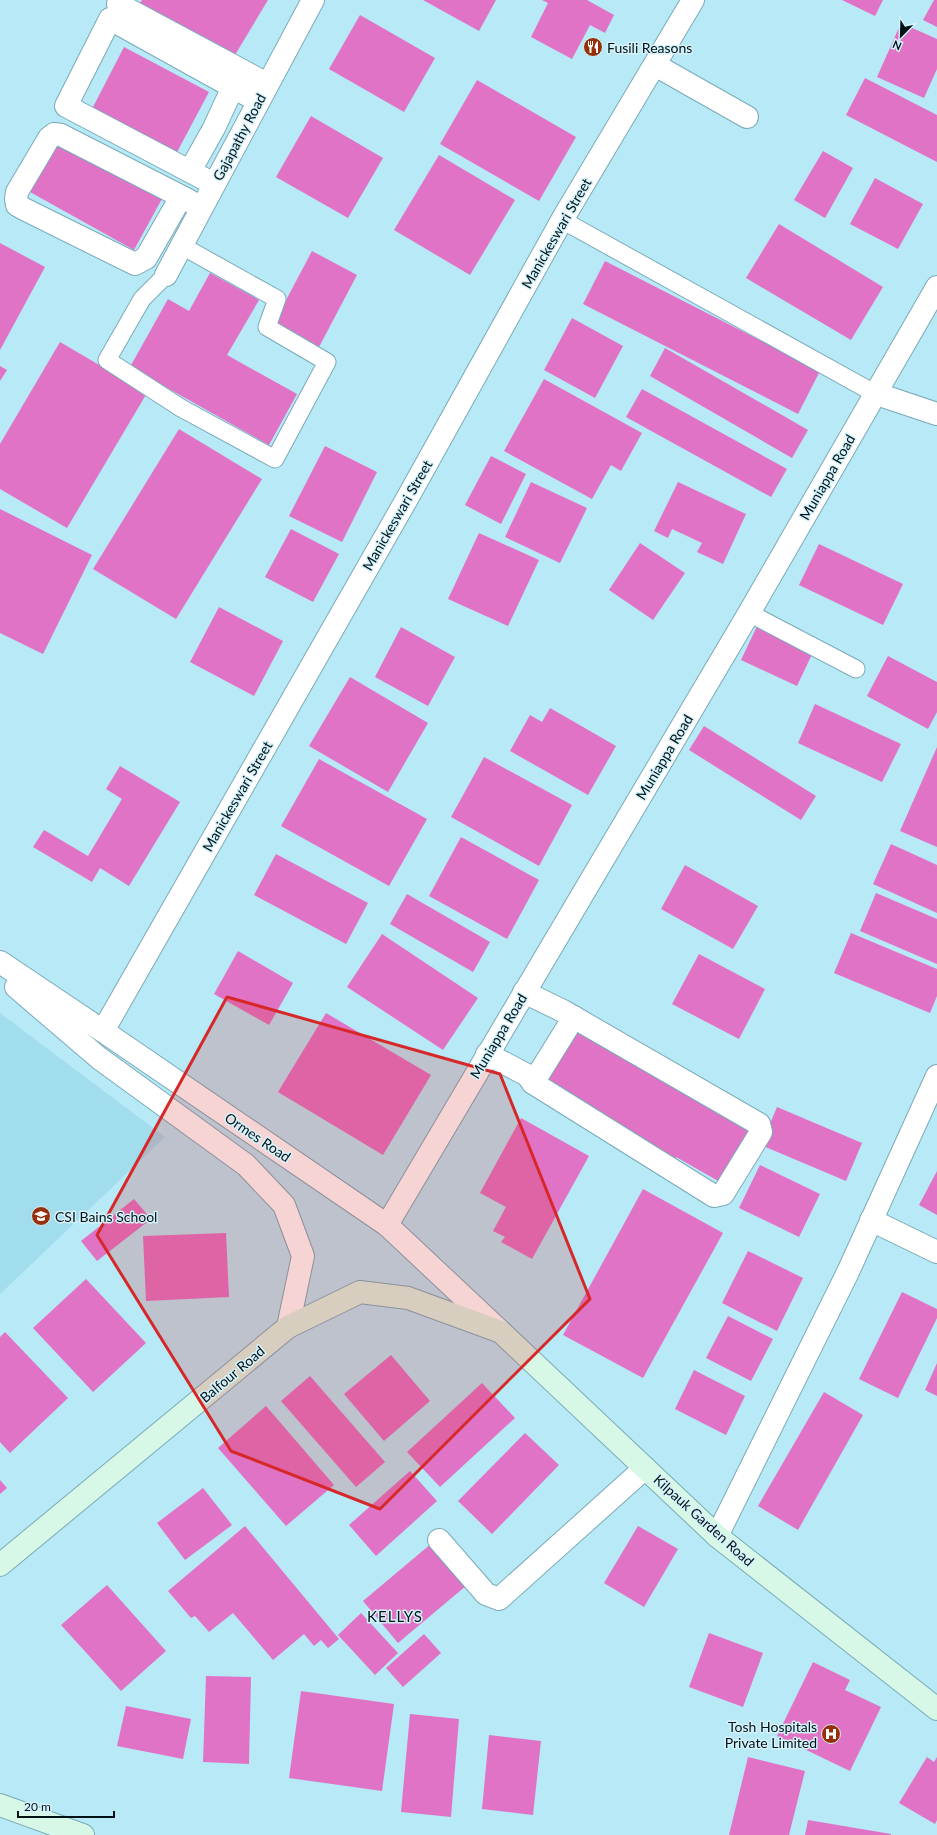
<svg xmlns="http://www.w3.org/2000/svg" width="937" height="1835" font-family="Lato,sans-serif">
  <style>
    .built { fill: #a2ddee }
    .building { fill: #e173c6 }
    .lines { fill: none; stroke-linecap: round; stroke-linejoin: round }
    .service-casing { stroke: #7aaab8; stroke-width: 19 }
    .minor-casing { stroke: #7aaab8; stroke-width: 24 }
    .tertiary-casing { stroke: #7aaab8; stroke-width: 24 }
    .secondary-casing { stroke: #7aaab8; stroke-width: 24 }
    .service { stroke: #fff; stroke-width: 17 }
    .minor { stroke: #fff; stroke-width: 22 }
    .tertiary { stroke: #fff; stroke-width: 22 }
    .secondary { stroke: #d7f8e6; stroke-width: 22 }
    .marked { fill: #d62828; fill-opacity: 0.2; stroke: #d62828; stroke-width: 3; stroke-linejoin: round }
    .labels { text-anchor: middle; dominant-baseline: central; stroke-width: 3; stroke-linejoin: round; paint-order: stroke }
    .poi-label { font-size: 14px; fill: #011217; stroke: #d5f2fb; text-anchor: start }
    .street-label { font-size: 14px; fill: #011217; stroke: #d5f2fb }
    .neighbourhood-label { font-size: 15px; letter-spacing: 1px; fill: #011217; stroke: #d5f2fb }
  </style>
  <rect width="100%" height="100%" fill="#b7e9f7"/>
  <!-- built -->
  <polygon class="built" points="0,1013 165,1137 0,1294"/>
  <!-- building -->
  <g class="building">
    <polygon points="142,0 268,0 232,60 139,5"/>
    <polygon points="423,0 496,0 479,31"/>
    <polygon points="542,0 587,0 614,15 605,33 590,25 572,59 531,37 548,3"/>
    <polygon points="842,0 883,0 875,16"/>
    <polygon points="934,0 937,0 937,27 923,20"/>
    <polygon points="360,15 435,58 404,112 329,69"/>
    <polygon points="901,23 937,39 937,69 924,98 877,77"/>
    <polygon points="124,47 209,92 176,154 92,109"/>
    <polygon points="865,78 937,115 937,162 846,115"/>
    <polygon points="477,80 576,137 539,201 440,144"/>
    <polygon points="311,116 383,158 348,218 276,177"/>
    <polygon points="59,139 163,197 134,250 30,192"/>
    <polygon points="823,151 853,168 825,218 794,200"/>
    <polygon points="439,155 515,200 470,275 394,230"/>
    <polygon points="875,178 923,204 898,249 850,224"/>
    <polygon points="779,224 883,287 851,340 746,278"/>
    <polygon points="0,243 45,267 0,350"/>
    <polygon points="312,251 357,275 319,347 274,323"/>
    <polygon points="605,261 820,371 798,414 583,304"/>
    <polygon points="210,273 259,300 227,355 297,394 269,445 130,367 168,299 189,311"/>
    <polygon points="572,318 623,346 595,398 544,370"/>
    <polygon points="60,342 147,393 67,528 0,489 0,444"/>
    <polygon points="665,348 808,430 792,458 650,376"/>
    <polygon points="0,366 7,370 0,381"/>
    <polygon points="544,379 642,433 621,471 611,465 592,499 504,451"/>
    <polygon points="642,389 787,469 771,497 626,417"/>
    <polygon points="179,429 262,479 176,619 93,569"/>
    <polygon points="325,446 377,472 342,542 289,516"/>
    <polygon points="491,456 526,474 501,524 465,505"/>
    <polygon points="531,482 587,508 560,563 505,537"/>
    <polygon points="678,482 746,514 723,564 697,552 702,543 672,529 668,538 654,531"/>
    <polygon points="0,509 92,555 43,654 0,633"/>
    <polygon points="291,529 339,554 313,602 265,577"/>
    <polygon points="479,533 539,560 508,626 448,599"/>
    <polygon points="640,543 685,573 653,620 609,590"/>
    <polygon points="819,544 903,584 883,625 799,585"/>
    <polygon points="219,607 283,641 254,696 190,662"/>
    <polygon points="758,624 814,650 797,686 741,660"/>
    <polygon points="401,627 455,657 428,706 375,677"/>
    <polygon points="888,656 937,682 937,712 928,729 867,696"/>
    <polygon points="350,677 428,723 388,792 309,746"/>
    <polygon points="815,704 901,744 882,782 798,743"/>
    <polygon points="550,708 616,746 588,795 510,751 530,715 542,722"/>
    <polygon points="704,726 816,796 801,820 689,750"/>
    <polygon points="937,747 937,847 900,831"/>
    <polygon points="484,757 572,805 539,866 451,817"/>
    <polygon points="319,759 427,819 389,886 281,826"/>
    <polygon points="120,766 180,802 129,886 100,868 92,882 33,847 44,830 88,856 122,799 106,789"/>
    <polygon points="461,837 539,880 507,939 429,896"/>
    <polygon points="891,844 937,865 937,913 873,884"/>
    <polygon points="276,854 368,903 346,944 254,895"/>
    <polygon points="685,865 758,906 733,949 661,909"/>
    <polygon points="876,893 937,919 937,964 860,931"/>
    <polygon points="407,894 490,942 473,972 390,924"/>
    <polygon points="851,933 937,969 937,996 930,1013 834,973"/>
    <polygon points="382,934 478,998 443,1050 347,987"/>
    <polygon points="238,951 293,983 269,1025 214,994"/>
    <polygon points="699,954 765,989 739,1039 672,1004"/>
    <polygon points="326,1013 431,1075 383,1155 278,1092"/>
    <polygon points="578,1024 753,1126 720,1182 676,1157 672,1163 545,1080"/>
    <polygon points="777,1107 862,1143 846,1181 761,1145"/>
    <polygon points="521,1118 589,1156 532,1259 501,1242 505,1237 493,1231 506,1207 480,1193"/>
    <polygon points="760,1165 820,1194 799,1237 739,1208"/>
    <polygon points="937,1171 937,1215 919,1205"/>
    <polygon points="643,1189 723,1233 643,1378 563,1335"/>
    <polygon points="134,1199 151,1219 97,1261 81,1241"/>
    <polygon points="226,1233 229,1297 146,1301 143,1236"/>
    <polygon points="748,1251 803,1278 777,1331 722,1303"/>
    <polygon points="86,1279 146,1343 93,1392 33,1328"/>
    <polygon points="902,1292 937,1309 937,1318 898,1398 859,1379"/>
    <polygon points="728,1316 773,1339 751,1381 706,1358"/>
    <polygon points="5,1332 68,1398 10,1453 0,1442 0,1337"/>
    <polygon points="391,1355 430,1401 384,1441 344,1394"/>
    <polygon points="937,1363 937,1396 925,1390"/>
    <polygon points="694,1370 745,1396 726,1435 675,1409"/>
    <polygon points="310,1376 385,1462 356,1487 281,1401"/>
    <polygon points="482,1383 515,1418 440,1487 407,1452"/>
    <polygon points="824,1392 863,1415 798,1530 758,1506"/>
    <polygon points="266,1406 334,1485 286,1526 218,1448"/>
    <polygon points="525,1433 559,1465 492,1534 458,1501"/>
    <polygon points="410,1471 437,1501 376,1556 349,1525"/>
    <polygon points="0,1480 7,1488 0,1494"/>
    <polygon points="203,1488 232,1525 185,1560 157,1523"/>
    <polygon points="245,1526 339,1639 328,1648 321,1640 314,1646 304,1634 273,1660 233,1613 209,1632 195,1616 191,1618 168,1591"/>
    <polygon points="638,1526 678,1549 644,1607 604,1583"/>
    <polygon points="432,1543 467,1585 398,1643 363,1601"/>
    <polygon points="107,1585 166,1651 121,1691 61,1625"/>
    <polygon points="361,1613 398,1653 375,1675 338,1635"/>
    <polygon points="709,1633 763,1653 743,1707 689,1687"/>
    <polygon points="424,1634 441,1653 403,1687 386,1668"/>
    <polygon points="813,1662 850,1680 845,1690 881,1707 850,1771 777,1736"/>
    <polygon points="206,1676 251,1677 249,1764 203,1762"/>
    <polygon points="301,1691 394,1704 382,1791 289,1778"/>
    <polygon points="126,1706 191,1719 183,1759 117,1746"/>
    <polygon points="410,1714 459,1719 451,1817 401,1812"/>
    <polygon points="489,1735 541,1741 533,1815 482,1809"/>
    <polygon points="748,1757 805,1771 789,1835 729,1835"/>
    <polygon points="927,1757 934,1762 937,1757 937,1820 935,1824 899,1803"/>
    <polygon points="808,1820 891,1834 891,1835 805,1835"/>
  </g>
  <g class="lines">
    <!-- service casing -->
    <g class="service-casing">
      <g id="service">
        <polyline points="562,220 874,393"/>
        <polyline points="166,275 142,299 107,360 181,408 275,459 327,362 267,327 277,299 182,246"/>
        <polyline points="749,613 856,669"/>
      </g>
    </g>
    <!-- minor casing -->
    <g class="minor-casing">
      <g id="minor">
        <polyline points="120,0 118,4 267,84"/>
        <polyline points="655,65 747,117"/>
        <polyline points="190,171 214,128 233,87"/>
        <polyline points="214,184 66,106 110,19 258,101"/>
        <polyline points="181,197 146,258 135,264 24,209 17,205 16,199 17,192 49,138 54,134 61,135 188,200 201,208"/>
        <polyline points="166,275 313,0"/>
        <polyline points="874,393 937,414"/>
        <polyline points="103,1031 408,497 562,220 693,0"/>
        <polyline points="487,1054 527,1075 533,1083 714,1196 723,1194 761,1132 759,1124 563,1011 524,992"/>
        <polyline points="533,1083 574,1017"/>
        <polyline points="871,1220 937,1252"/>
        <polyline points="387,1225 749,613 937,287"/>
        <polyline points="717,1536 848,1272 937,1076"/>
        <polyline points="439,1540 486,1594 499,1599 645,1468"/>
      </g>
    </g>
    <!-- tertiary casing -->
    <g class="tertiary-casing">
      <g id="tertiary">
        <polyline points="0,962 103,1031 387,1225 501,1332"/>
        <polyline points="16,987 99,1058 246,1165 284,1205 303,1256 288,1327"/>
      </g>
    </g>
    <!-- secondary casing -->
    <g class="secondary-casing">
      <g id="secondary">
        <polyline points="0,1565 288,1327 360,1292 408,1298 501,1332 717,1536 937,1709"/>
        <polyline points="0,1805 83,1835"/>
      </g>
    </g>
    <!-- service -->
    <use href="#service" class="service"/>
    <!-- minor -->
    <use href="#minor" class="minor"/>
    <!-- tertiary -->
    <use href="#tertiary" class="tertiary"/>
    <!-- secondary -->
    <use href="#secondary" class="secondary"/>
  </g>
  <!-- marked area -->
  <path class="marked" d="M227,997L500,1074L590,1299L380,1509L231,1451L97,1235Z"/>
  <!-- icons -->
  <defs>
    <g id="restaurant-disc" transform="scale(1)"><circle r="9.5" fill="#962f0a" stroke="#d5f2fb"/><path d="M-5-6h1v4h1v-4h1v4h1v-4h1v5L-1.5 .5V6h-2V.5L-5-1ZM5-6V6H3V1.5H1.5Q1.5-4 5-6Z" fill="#fff"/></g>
    <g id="school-disc" transform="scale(1)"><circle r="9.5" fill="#962f0a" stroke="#d5f2fb"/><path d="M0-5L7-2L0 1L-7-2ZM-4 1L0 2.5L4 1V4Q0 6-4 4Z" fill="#fff"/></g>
    <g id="hospital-disc" transform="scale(1)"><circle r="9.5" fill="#962f0a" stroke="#d5f2fb"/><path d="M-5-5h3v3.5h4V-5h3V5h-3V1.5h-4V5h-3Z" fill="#fff"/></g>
  </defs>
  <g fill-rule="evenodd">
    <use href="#restaurant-disc" x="593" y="47"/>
    <use href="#school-disc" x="41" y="1216"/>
    <use href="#hospital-disc" x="831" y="1734"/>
  </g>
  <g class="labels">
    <!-- poi labels -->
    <g class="poi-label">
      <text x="607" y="47">Fusili Reasons</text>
      <text x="55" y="1216">CSI Bains School</text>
      <text x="817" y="1726" text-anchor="end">Tosh Hospitals<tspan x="817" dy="16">Private Limited</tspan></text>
    </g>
    <!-- street labels -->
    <g class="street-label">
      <text transform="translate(239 137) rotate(-62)">Gajapathy Road</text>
      <text transform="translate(556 233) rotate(-60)">Manickeswari Street</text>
      <text transform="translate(827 477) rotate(-60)">Muniappa Road</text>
      <text transform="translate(397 515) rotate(-60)">Manickeswari Street</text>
      <text transform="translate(664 757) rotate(-59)">Muniappa Road</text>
      <text transform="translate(237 796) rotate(-60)">Manickeswari Street</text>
      <text transform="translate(498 1036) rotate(-59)">Muniappa Road</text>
      <text transform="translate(258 1137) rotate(34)">Ormes Road</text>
      <text transform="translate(232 1374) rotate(-40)">Balfour Road</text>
      <text transform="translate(704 1520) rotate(42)">Kilpauk Garden Road</text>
    </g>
    <!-- neighbourhood labels -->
    <g class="neighbourhood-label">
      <text x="395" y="1616">KELLYS</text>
    </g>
  </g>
  <!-- north arrow -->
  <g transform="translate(901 36) rotate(203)" stroke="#d5f2fb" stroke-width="3" paint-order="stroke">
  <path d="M0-3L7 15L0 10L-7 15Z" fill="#011217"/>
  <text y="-6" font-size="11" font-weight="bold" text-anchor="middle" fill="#011217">N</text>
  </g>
  <!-- scale -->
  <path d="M18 1811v6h96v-6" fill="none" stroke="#011217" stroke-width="2"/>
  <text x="24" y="1811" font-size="12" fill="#011217" stroke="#d5f2fb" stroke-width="3" paint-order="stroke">20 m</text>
</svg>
